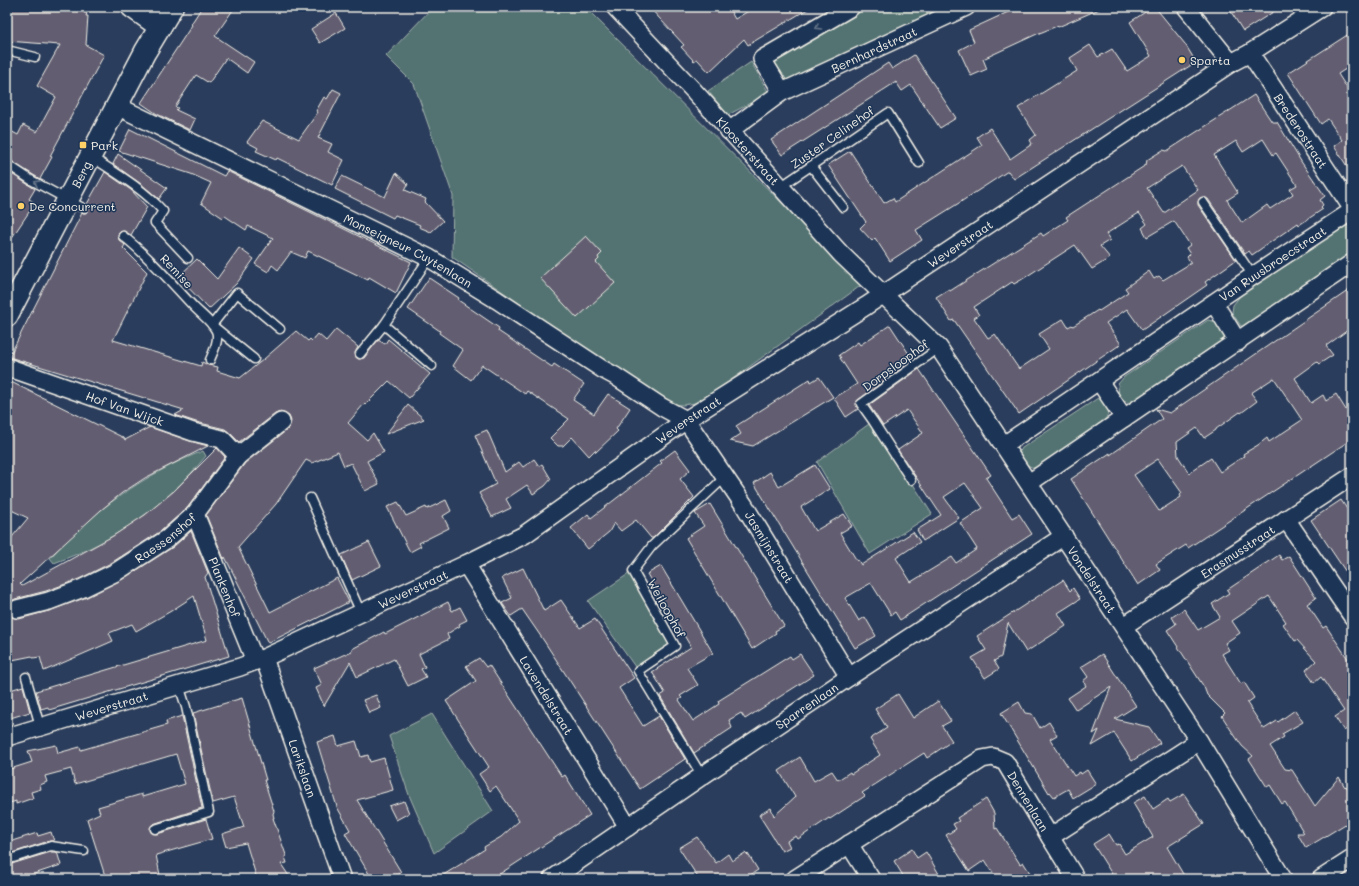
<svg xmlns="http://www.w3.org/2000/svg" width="1359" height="886" font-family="Mali,sans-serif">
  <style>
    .green { fill: #527372; stroke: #a3b2ad }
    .building { fill: #625d71; stroke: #f4f1e8; fill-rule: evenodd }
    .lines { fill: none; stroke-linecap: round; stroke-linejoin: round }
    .service-casing { stroke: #f4f1e8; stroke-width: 11 }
    .minor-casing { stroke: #f4f1e8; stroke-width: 20 }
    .tertiary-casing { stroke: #f4f1e8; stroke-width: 24 }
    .service { stroke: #1d3557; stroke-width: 8 }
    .minor { stroke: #1d3557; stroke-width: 17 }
    .tertiary { stroke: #1d3557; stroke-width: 21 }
    .oneway { stroke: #68778a }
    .poi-dot { fill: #ffd166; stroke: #1d3557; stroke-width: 1.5 }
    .labels { text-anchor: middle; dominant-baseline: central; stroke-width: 3; stroke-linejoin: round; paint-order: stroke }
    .street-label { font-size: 12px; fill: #f4f1e8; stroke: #1d3557 }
    .poi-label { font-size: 12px; fill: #f4f1e8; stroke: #1d3557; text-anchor: start }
  </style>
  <rect width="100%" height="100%" fill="#2b3d5c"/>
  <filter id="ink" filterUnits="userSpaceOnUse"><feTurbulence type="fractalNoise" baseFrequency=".025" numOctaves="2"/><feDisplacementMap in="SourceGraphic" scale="8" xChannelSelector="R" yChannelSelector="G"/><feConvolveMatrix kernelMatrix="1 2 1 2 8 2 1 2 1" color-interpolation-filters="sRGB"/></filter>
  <g filter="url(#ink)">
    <!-- green -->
    <g class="green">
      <polygon points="433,7 585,7 863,284 701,402 683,405 671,404 609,365 452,257 453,196 414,84 386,56"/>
      <polygon points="862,7 953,7 788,82 773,60 774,56"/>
      <polygon points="751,62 769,93 728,115 708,91"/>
      <polygon points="1348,221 1352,225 1352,256 1244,327 1241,326 1232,313 1233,305 1240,296"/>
      <polygon points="1208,320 1219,322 1226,336 1224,342 1138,401 1129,403 1119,398 1118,384 1124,377"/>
      <polygon points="1098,398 1105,402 1110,410 1103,424 1036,469 1027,465 1019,453 1022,448"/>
      <polygon points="873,421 932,514 870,554 817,462"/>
      <path d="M203,451L206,456C166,505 114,542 54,563L50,558C93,511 144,474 203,451Z"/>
      <polygon points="633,571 675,646 638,671 588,601"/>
      <polygon points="432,714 493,811 434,853 409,795 389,736"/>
    </g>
    <!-- building -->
    <g class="building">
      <polygon points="7,7 35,7 84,11 84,13 87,13 86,16 88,16 86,45 104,55 50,156 52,157 40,179 7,159 7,129 18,135 23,125 37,132 56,97 37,86 60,45 7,41"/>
      <polygon points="202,7 235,7 215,36 254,62 247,73 226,58 209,83 196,75 175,107 178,108 176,110 195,119 190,130 157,114 141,103 192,25 191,24"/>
      <polygon points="649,7 728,7 735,19 755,7 811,7 748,45 744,39 709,72 697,59 694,61 681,47 684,45"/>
      <polygon points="1019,7 1104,7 1058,27 1057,26 1037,34 983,59 987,69 971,76 959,50 974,42 969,30"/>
      <polygon points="1153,7 1155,7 1185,44 1196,62 1014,179 1008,171 959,203 916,230 922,240 890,261 875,238 872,241 860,228 866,222 828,165 850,151 884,203 893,198 895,202 982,145 977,137 990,128 1010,159 1032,144 1030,140 1036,135 1018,108 1077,71 1070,58 1090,45 1098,57 1112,49 1127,71 1151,56 1130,22"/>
      <polygon points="1228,7 1281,7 1243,31"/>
      <polygon points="336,13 345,28 320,43 311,29"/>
      <polygon points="1352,32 1352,65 1338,74 1352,96 1352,174 1334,146 1342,140 1328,119 1321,124 1288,73"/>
      <polygon points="914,55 956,118 940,128 911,85 902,91 896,82 782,155 771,140 888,63 892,69"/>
      <polygon points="333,89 341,93 318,138 332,144 328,152 344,160 332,185 277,158 276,160 256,151 258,148 247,142 262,121 299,139 318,112 316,111 324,97 327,99"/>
      <path d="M1254,95L1272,122H1277L1302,163L1325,196L1320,200L1323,205L1321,207L1323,209L1299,225L1298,223L1252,255L1249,251L1245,254L1208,199L1203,197L1200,198L1198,202V205L1236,260L1205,282L1207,285L1142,330L1127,309L1106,323L1121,344L1019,414L954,320L951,321L936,297L949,289L950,291L1041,233L1043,236L1068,220L1066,217L1146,165L1147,160L1163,150L1167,151ZM1263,139L1273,155L1276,153L1297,185L1290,189L1293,194L1270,209L1267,205L1242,223L1227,200L1238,193L1214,155L1236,141L1243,152ZM1182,166L1198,190L1164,213L1147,188ZM1139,213L1147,224L1142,228L1147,237L1174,221L1190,245L1186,248L1190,254L1187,257L1191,263L1163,280L1159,276L1154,279L1149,271L1125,288L1128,292L1099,311L1098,310L1073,326L1072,325L1068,327L1063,319L1039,334L1049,349L1019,369L995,334L988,338L974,318L979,315L974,307L1012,282L1014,284L1021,280L1075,245L1092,269L1110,258L1100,246L1110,240L1106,234Z"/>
      <polygon points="130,129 224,176 227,171 411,262 396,293 369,277 368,280 308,251 305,258 291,252 278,270 272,265 268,272 255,264 273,238 248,226 246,230 225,216 223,218 201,203 211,183 191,174 119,151"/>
      <polygon points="118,154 167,188 159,199 141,184 113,164"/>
      <polygon points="7,171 35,189 29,199 35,203 7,245"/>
      <polygon points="105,172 131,190 147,207 131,235 124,231 119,232 118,235 119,240 125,245 123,248 147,272 113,340 201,366 202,362 208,365 218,367 217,371 240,378 264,359 296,331 308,341 310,339 312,341 318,334 326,341 336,329 358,347 355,353 357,358 359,359 364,358 378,340 385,344 388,339 430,374 409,398 389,381 365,405 364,404 348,423 367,440 373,433 384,452 367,461 379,484 365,491 351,463 344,466 338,452 312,463 306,460 276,504 238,547 270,612 337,578 349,602 268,643 225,557 224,559 206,515 245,463 287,430 290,425 291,421 289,416 284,413 280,412 275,414 239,442 231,434 225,429 196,422 175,415 184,410 9,357 82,213 86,213 88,210 88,207 87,204"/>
      <polygon points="396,173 408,184 405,190 426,199 425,202 443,221 431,232 419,227 420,225 395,215 393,218 335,189 342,176 385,197"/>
      <polygon points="586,236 602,253 598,257 599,259 596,262 615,283 577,318 540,278"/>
      <polygon points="239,248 254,259 237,283 209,309 178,277 197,259 217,279"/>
      <polygon points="429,278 459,298 458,300 499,328 498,331 552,367 554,364 584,384 573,400 594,414 608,394 630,408 616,429 618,431 596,452 595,450 589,456 572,437 563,446 558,446 550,438 569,419 527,391 525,394 482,365 471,380 453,366 463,350 439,333 440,331 408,309"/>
      <path d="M1352,288V327L1326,346L1333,355L1319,364L1317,362L1295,378L1311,403L1323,395L1326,401L1336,394L1346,410L1352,406V439L1188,548L1186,545L1156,564L1160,570L1138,585L1071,479L1110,453V455L1162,419L1156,409L1170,413ZM1274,378L1302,420L1269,442L1267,438L1258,445L1243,454L1244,456L1220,472L1211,458L1189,473L1178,456L1177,442L1197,428L1204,438L1216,430V429L1240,412L1241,413L1257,401L1251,393ZM1158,459L1182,493L1180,495L1181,497L1159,511L1134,475Z"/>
      <polygon points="890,325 913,360 858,400 856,404 858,409 846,417 834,398 857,384 840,358 841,358 839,355 858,342 860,345"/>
      <polygon points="919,369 991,475 986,478 1012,518 1019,514 1032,534 900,620 895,612 891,615 871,583 845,598 859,621 865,617 876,636 855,648 754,483 770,472 779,487 815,465 830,489 801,507 815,531 844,514 852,526 840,533 857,561 858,560 861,565 913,532 920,542 896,558 911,582 952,557 956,563 977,549 960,523 983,508 965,483 944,497 959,518 923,541 917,530 941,515 898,450 923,433 907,410 883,426 869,405"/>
      <polygon points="819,377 833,397 753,446 730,441 741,434 736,426 810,379 811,382"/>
      <polygon points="7,380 124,438 125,440 150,427 190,441 208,446 145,478 122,493 101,510 20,584 22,586 113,536 145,515 174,491 217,448 225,457 188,507 161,531 111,563 79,579 46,591 15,599 10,602 7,607 7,611 10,616 14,618 19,619 52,610 87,597 121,580 173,547 191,531 208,573 205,577 229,656 49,710 48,707 41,709 36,691 207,640 194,596 171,611 136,631 132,624 109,633 113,641 44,671 40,657 33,658 32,656 7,661 7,543 28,518 7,508"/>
      <polygon points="408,405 424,419 386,434"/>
      <polygon points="487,430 505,472 519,462 523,467 534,459 539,466 542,464 551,479 545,486 533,494 527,485 506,499 511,508 492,517 479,493 496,484 475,435"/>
      <polygon points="675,450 690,470 680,479 694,497 653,538 651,538 636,520 621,531 614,523 609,532 588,549 571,528 588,514 591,518 662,463 660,461"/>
      <polygon points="446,500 451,511 443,516 449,528 419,543 421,546 410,552 387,507 398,502 406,516 426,507 427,509"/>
      <polygon points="1341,500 1347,509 1352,506 1352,581 1311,520"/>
      <polygon points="710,504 784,626 775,631 776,633 752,649 686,538 704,526 695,513"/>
      <polygon points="369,542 381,566 352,580 341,555"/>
      <polygon points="1279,555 1282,560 1289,556 1316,598 1307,604 1323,628 1326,626 1352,665 1352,725 1344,731 1335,717 1344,711 1321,677 1314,683 1306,670 1316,661 1297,640 1295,641 1283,624 1286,622 1269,596 1232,621 1240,633 1225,643 1229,650 1222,654 1241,684 1244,682 1254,698 1247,703 1264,729 1277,721 1278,722 1295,710 1303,722 1282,734 1284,737 1270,746 1285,769 1292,770 1315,806 1339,777 1345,787 1346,786 1352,794 1352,820 1306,848 1297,833 1304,833 1285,802 1282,804 1270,785 1267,787 1249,759 1253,756 1242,746 1231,730 1222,716 1225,713 1207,695 1204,687 1167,630 1176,624 1172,617 1184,609 1198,630 1220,617 1212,604 1229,593 1227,590"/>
      <polygon points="661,566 713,653 687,668 698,685 680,696 682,698 679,700 693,721 719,704 718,701 790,656 792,659 800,654 814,675 745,719 741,713 729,720 732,728 694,753 660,696 665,693 652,672 691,647 647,574"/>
      <polygon points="523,568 544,611 561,600 580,628 595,619 634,678 619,688 643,726 659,716 685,759 640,789 544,641 522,609 511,616 502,603 512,598 502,578"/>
      <polygon points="1063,580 1070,591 1073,588 1080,599 1058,613 1066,626 1026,652 1008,623 1001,657 994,661 999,669 985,678 972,658 986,650 977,636"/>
      <polygon points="448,602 452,611 460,607 467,620 459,624 460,626 447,634 449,639 419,654 425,667 421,669 426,677 408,686 394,659 357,677 350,662 324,706 316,688 322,685 314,668 352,651 352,649 384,632 385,634"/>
      <polygon points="1102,654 1136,706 1115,719 1149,727 1160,743 1132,761 1114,733 1092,746 1099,730 1093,734 1111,687 1076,710 1068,698 1086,686 1083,681 1088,677 1081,667"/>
      <polygon points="479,658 486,667 489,665 562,777 565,775 590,815 492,879 437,879 485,849 484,847 501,837 519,821 496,786 490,791 479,774 489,767 446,701 476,681 466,666"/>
      <polygon points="23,686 30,712 7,719 7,691"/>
      <polygon points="898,694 913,718 938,701 951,721 942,726 952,741 927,758 924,753 862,793 865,796 830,819 829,818 798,839 796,836 787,841 790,847 782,851 759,815 771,808 774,816 795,797 779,771 800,757 814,781 832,771 838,780 850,772 851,774 880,755 870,739 887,728 875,709"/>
      <polygon points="376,695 381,708 369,713 363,700"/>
      <polygon points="242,698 266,780 264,780 274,811 273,814 274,818 273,818 286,855 285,857 287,863 281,864 291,879 257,879 246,843 226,847 222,834 244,827 234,797 213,803 193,713"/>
      <polygon points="1019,702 1025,713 1032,714 1040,728 1049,722 1057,735 1050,739 1074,776 1080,772 1081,774 1087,770 1096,784 1073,798 1068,789 1054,797 1050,792 1049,793 1001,713"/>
      <polygon points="182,716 202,808 153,824 151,826 150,830 152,833 157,834 206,819 212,839 156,855 160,875 155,876 156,879 106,879 87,819 100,813 98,807 142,794 142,797 185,784 176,754 75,784 71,769 45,776 47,782 40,785 41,789 31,792 33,798 16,804 16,801 7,804 7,770 32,762 28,751 56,745 58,753 80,747 81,750 167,725 166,721"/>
      <polygon points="335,736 338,746 356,741 361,757 368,755 370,762 384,758 393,790 357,800 401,872 390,879 372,879 345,833 350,830 337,807 317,742"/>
      <polygon points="1184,794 1204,824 1167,847 1186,879 1115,879 1093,844 1109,834 1116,845 1119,844 1125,854 1153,837 1133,803 1145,796 1153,809 1168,799 1170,802"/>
      <polygon points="986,799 994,813 995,829 997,828 1020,864 1023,862 1030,873 1022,879 997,879 985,860 969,871 946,835 956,829 953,824 959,821 957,818"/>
      <polygon points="404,801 409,813 396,820 389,806"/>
      <polygon points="51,832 54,841 49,841 12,853 9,842 37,833 38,836"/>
      <polygon points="697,837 716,863 728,854 732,861 745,853 747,855 748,854 758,870 744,879 699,879 679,848"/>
      <polygon points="912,849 917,858 926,852 942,879 905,879 894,861"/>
      <polygon points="51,852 57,852 61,865 19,879 7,879 7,867 11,864"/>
    </g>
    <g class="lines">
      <!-- service casing -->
      <g class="service-casing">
        <g id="service">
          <polyline points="7,50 35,57"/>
          <path d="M90,156C116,173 142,188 163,211L155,223L188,258"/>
          <polyline points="7,164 31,180 83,208"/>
          <polyline points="811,166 843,207"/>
          <polyline points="780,187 811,166 888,113 919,163"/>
          <polyline points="1203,202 1253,276"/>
          <path d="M123,236C150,257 172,284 195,308C202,315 212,322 216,331C220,340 213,352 210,360"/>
          <polyline points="429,258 384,325 432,366"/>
          <polyline points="360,354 384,325"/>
          <polyline points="254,359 212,325 237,293 280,329"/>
          <polyline points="911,480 873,421 861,404 939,348"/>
          <polyline points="310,498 361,613"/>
          <polyline points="26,677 40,726"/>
          <polyline points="702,776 638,671 675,646 633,571 652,546 725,477"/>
          <polyline points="155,829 209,812 186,707 179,685"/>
          <polyline points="7,860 51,846 84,851"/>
        </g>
      </g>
      <!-- minor casing -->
      <g class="minor-casing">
        <g id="minor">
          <path id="s1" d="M615,7L694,91L841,254L939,348L1199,741L1283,879"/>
          <polyline points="1186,7 1231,63"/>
          <path id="s2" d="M1250,53L1352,208"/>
          <polyline points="782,92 762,59 851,7"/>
          <path id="s3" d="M117,106L429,258L497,300L602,369L615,376L662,407L686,420L744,505L849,677"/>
          <path id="s4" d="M729,131L782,92L966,7"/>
          <polyline points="1214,303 1238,342"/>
          <path id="s5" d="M7,367L193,432L222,439L238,456"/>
          <polyline points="1099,381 1124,418"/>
          <path id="s6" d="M1004,445L1253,276L1352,211"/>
          <polyline points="1029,483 1124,418 1352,263"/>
          <path id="s7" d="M195,514L255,661"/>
          <polyline points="1286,519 1352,616"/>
          <path id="s8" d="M466,564L628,827"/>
          <path id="s9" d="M17,609L49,601L83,588L116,572L167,539L195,514L238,456L281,422"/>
          <path id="s10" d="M1124,626L1352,476"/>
          <path id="s11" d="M264,658L342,879"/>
          <path id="s12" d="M7,737L240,667L264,658L466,564L524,535L686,420L866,306L1231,63L1250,53L1322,7"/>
          <polyline points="1050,837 1076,879"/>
          <polyline points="849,844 871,879"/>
          <path id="s13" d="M552,879L702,776L849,677L1064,536"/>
          <path id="s14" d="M795,879L982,759L993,757L1005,762L1050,837L1199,741"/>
          <polyline points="1321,879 1352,859"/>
        </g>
      </g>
      <!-- tertiary casing -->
      <g class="tertiary-casing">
        <g id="tertiary">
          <polyline points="132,7 160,27"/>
          <path id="s15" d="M7,316L145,52L172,7"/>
        </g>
      </g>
      <!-- service -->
      <use href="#service" class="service"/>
      <!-- minor -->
      <use href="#minor" class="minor"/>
      <!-- tertiary -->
      <use href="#tertiary" class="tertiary"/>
    </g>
    <!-- one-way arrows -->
    <defs><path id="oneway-chevron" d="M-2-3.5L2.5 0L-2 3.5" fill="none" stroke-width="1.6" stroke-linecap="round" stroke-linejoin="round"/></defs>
    <g class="oneway">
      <use href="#oneway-chevron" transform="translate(818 27) rotate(150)"/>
      <use href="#oneway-chevron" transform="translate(37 183) rotate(-152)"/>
    </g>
  </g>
  <!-- markers -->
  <g class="poi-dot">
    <circle cx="1182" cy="60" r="4"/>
    <rect x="79" y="141" width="8" height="8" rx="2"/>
    <circle cx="21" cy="206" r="4"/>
  </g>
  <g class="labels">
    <!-- street labels -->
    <g class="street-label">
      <text stroke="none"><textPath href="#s4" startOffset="167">Bernhardstraat</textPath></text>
      <text stroke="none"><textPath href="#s2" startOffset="93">Brederostraat</textPath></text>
      <text transform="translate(832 137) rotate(-35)">Zuster Celinehof</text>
      <text stroke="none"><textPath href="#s1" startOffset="196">Kloosterstraat</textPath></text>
      <text stroke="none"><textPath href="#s15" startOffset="160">Berg</textPath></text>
      <text stroke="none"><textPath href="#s12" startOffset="1081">Weverstraat</textPath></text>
      <text stroke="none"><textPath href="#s3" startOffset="325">Monseigneur Cuytenlaan</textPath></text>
      <text stroke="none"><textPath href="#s6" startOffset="324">Van Ruusbroecstraat</textPath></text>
      <text transform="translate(177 271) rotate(47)">Remise</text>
      <text transform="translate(895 365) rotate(-36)">Dorpsloophof</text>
      <text stroke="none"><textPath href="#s5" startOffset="125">Hof Van Wijck</textPath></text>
      <text stroke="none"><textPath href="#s12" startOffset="757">Weverstraat</textPath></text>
      <text stroke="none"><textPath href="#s9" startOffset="166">Raessenshof</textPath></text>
      <text stroke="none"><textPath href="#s3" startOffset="803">Jasmijnstraat</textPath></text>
      <text stroke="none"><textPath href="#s10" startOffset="136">Erasmusstraat</textPath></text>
      <text stroke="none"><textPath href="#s1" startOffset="748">Vondelstraat</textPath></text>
      <text stroke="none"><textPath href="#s7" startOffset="79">Plankenhof</textPath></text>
      <text stroke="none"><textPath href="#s12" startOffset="433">Weverstraat</textPath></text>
      <text transform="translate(667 608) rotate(61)">Weiloophof</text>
      <text stroke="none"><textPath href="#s8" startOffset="154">Lavendelstraat</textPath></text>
      <text stroke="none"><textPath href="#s12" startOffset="109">Weverstraat</textPath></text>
      <text stroke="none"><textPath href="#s13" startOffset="308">Sparrenlaan</textPath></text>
      <text stroke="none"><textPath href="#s11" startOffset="117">Larikslaan</textPath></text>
      <text stroke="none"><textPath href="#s14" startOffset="292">Dennenlaan</textPath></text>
    </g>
    <!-- poi labels -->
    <g class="poi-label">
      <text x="1190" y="60">Sparta</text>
      <text x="91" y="145">Park</text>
      <text x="29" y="206">De Concurrent</text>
    </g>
  </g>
  <!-- margin -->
  <rect width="1359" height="886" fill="none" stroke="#1d3557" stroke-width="24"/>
  <rect x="12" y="12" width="1335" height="862" fill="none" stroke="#f4f1e8" stroke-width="1.5" filter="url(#ink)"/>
</svg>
